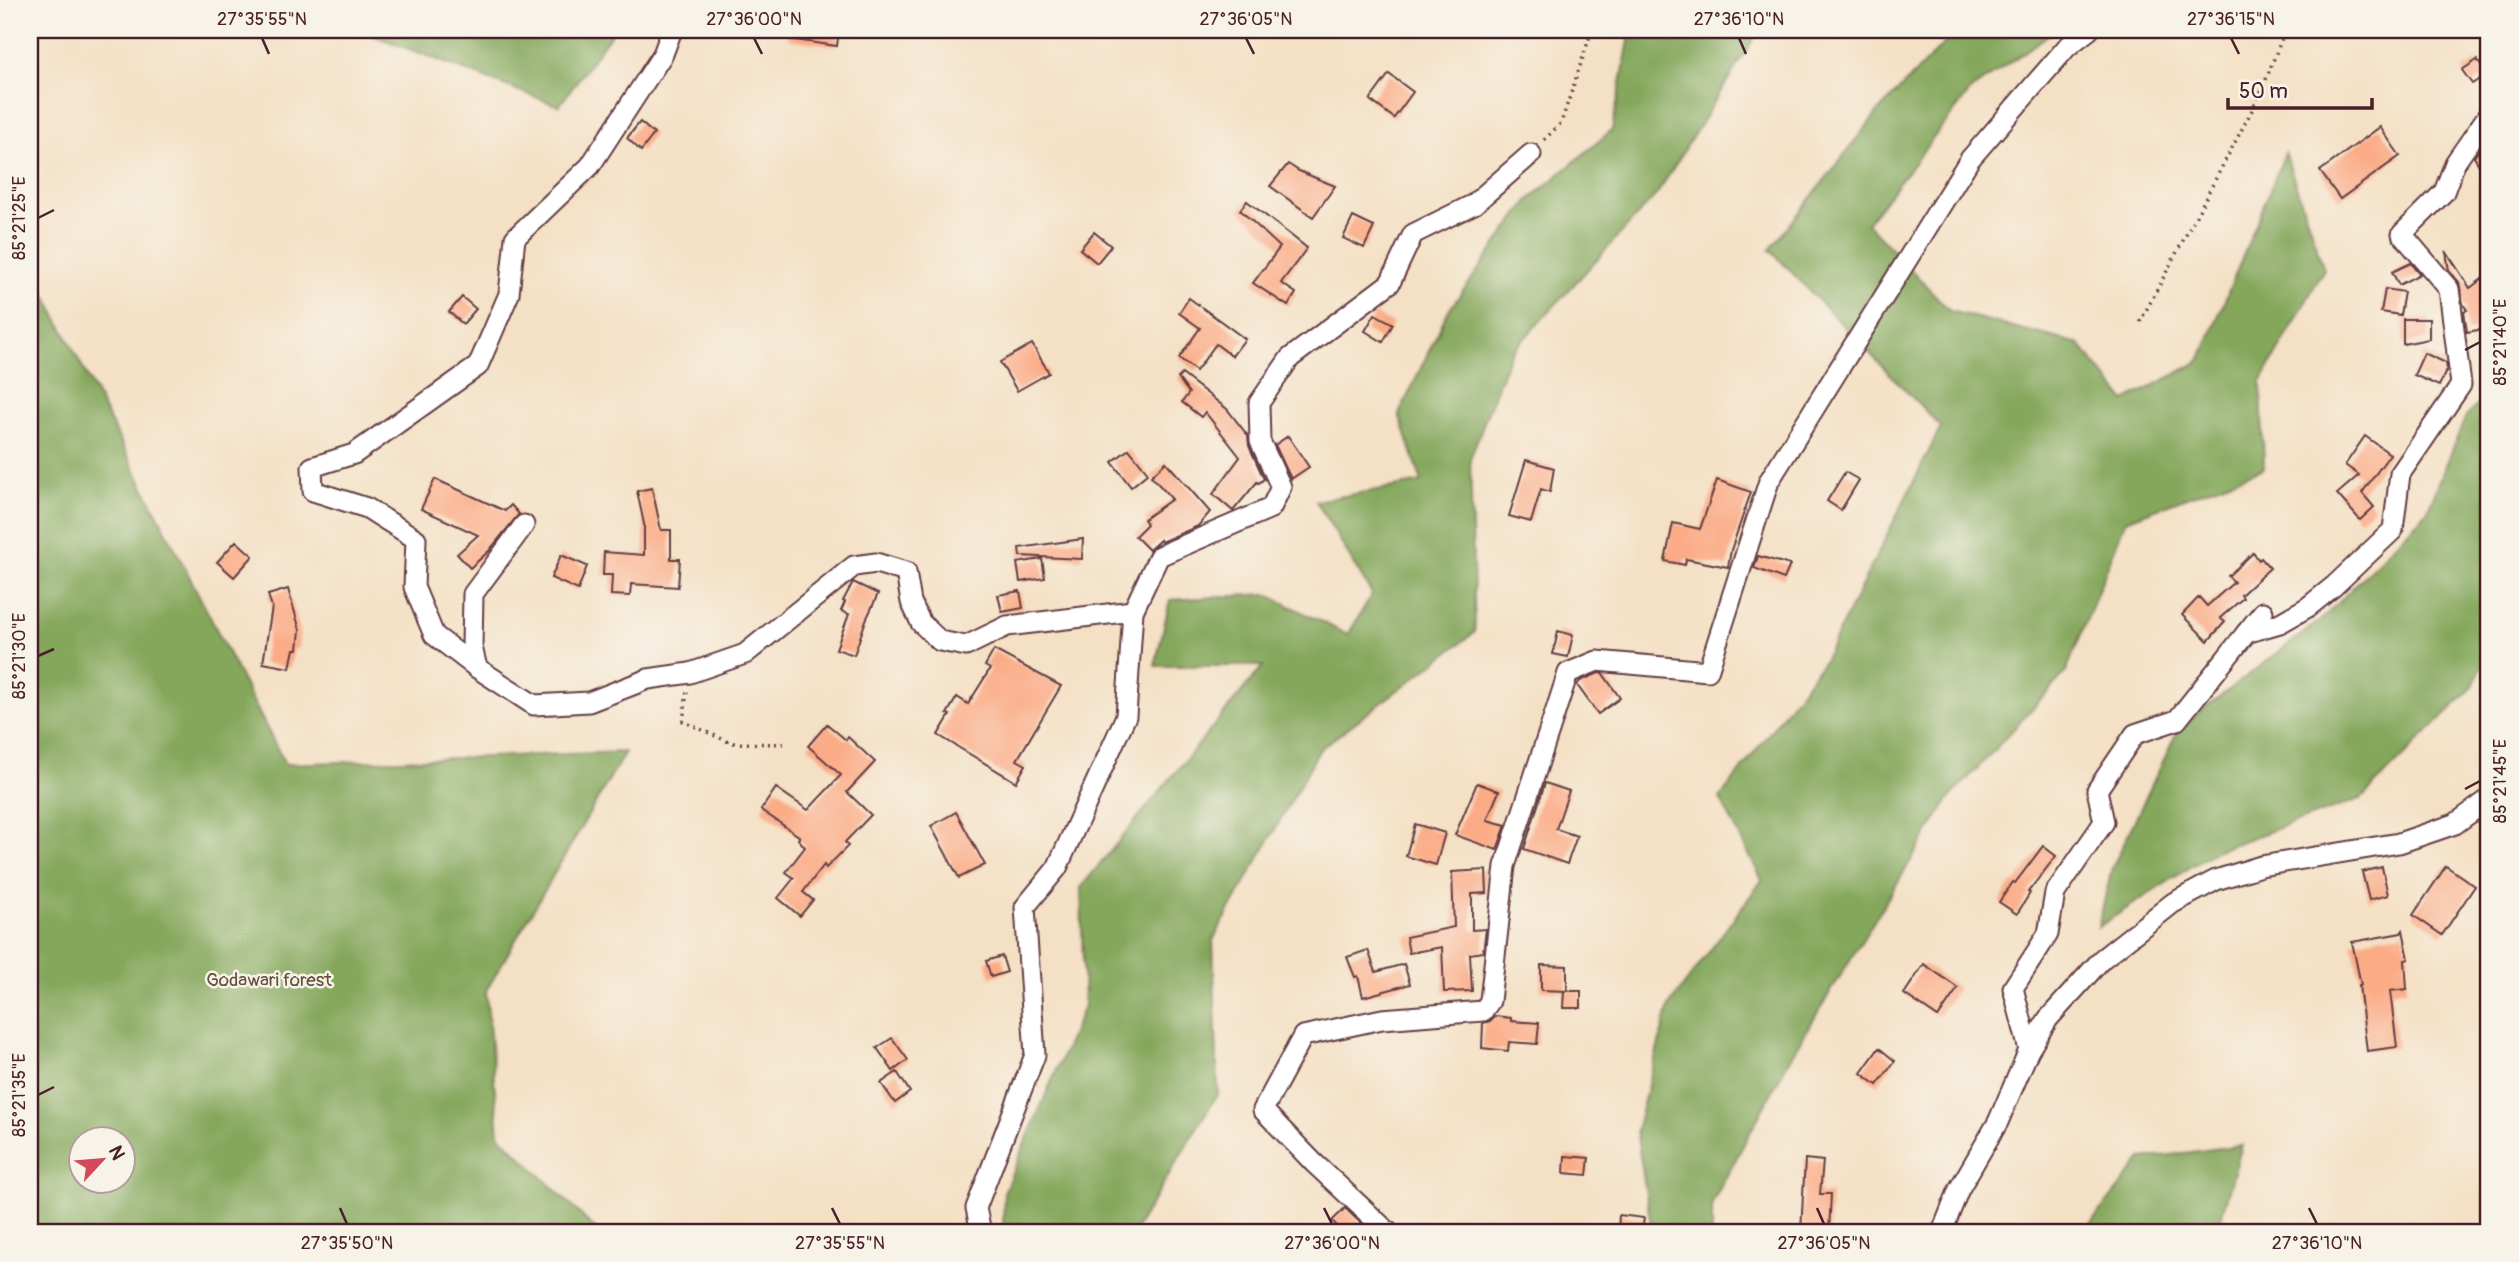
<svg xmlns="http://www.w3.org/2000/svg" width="2519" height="1262" font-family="Pangolin,sans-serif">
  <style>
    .forest { fill: #84a75c; stroke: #676344; stroke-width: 2; fill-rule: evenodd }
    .building { fill: #fbac87 }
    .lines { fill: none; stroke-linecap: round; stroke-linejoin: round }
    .street-casing { stroke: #643c42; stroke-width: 23 }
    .path { stroke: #643c42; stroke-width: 3.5; stroke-dasharray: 2 5; stroke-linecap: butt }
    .street { stroke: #fff; stroke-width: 19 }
    .ticks { fill: none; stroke: #4a1f2b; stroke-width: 2.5 }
    .labels { text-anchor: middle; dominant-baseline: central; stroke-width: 5; stroke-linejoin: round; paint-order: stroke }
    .park-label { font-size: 19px; fill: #65503d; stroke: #f7f3e8 }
    .neatline { fill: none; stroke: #4a1f2b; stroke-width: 2.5 }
    .ticks-label { font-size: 18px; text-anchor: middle; fill: #4a1f2b }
  </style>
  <rect width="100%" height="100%" fill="#f7f3e8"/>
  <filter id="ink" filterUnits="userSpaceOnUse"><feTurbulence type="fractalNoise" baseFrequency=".0143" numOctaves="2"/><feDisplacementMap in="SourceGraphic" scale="14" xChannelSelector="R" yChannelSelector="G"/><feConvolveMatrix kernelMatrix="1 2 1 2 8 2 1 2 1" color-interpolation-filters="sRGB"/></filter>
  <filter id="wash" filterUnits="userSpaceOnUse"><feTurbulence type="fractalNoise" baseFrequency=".00686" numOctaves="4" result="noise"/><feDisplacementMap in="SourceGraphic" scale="28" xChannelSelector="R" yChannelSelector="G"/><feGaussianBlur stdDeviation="1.57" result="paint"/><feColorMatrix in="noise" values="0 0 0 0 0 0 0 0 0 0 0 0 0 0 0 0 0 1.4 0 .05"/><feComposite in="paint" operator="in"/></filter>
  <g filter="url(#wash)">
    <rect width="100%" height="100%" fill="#f4e0c4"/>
    <!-- forest -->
    <g class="forest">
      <polygon points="359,30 614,30 559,106"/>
      <polygon points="1631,30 1759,30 1657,194 1510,354 1470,459 1475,632 1320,749 1213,940 1218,1093 1134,1232 1003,1232 1004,1192 1084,1006 1081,887 1263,666 1155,666 1170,600 1266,594 1348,635 1372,594 1316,501 1422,482 1399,414 1447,313 1528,201 1612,130"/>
      <polygon points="1957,30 2055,30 1971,90 1867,223 1950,311 2079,344 2125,401 2200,361 2285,153 2324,269 2261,382 2264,468 2126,520 2066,672 1948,800 1793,1053 1712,1203 1712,1232 1652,1232 1636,1130 1669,1006 1762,880 1720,798 1825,659 1941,427 1770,250 1877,113"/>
      <path d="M30,275L38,280L285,764L625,752L486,991L499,1135L598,1232H30ZM80,1140H122V1182H80Z"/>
      <polygon points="2489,394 2489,651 2472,688 2361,799 2217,850 2098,927 2112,868 2179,728 2322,619 2427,512 2466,416"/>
      <polygon points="2242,1145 2217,1232 2084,1232 2142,1159"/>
    </g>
    <g id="blocks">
      <!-- building -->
      <g class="building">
        <polygon points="789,30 839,30 837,46 788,39"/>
        <polygon points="2477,60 2487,74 2472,84 2462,70"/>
        <polygon points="1389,74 1413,92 1394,118 1370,100"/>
        <polygon points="640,122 654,134 641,151 627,138"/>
        <polygon points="2380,127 2400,156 2340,199 2320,171"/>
        <polygon points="2484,143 2489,151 2489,181 2474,157"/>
        <polygon points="1288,164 1299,171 1335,186 1313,217 1270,186"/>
        <polygon points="1247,201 1307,248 1281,283 1296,293 1288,306 1253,283 1280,247 1240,210"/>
        <polygon points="1353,217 1374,227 1364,248 1343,238"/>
        <polygon points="1094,232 1111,246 1097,263 1080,249"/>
        <polygon points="2446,251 2470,288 2489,274 2489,328 2467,332 2464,311 2467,310 2463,304 2459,282 2449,271"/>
        <polygon points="2411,263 2420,274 2399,285 2392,272"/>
        <polygon points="2385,289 2404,292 2400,315 2381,312"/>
        <polygon points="462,297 476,309 463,324 449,312"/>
        <polygon points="1189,298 1245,339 1232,356 1216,344 1196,371 1179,358 1200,328 1179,313"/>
        <polygon points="1375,314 1393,324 1383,342 1365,331"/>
        <polygon points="2403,319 2429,319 2429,339 2403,344"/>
        <polygon points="1032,344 1049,373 1017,391 1000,362"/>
        <polygon points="2424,353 2446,363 2447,369 2439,386 2414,375"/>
        <polygon points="1182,374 1227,409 1248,436 1249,446 1264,479 1259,483 1257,482 1233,511 1213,494 1240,457 1205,412 1201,417 1182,402 1189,393 1178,378"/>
        <polygon points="1288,436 1309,467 1291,479 1275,445"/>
        <polygon points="2365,436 2390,454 2362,493 2374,507 2360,520 2337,494 2359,475 2345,465"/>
        <polygon points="1129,449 1148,473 1131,487 1112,462"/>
        <polygon points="1526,460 1554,468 1550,492 1541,489 1531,522 1509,516"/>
        <polygon points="1166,462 1210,512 1198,526 1161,542 1160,540 1149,550 1135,536 1147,524 1144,519 1172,499 1151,476"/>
        <polygon points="1845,472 1859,480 1841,510 1827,501"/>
        <polygon points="435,479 505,511 511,505 519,514 489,551 470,568 457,554 478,535 421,509"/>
        <polygon points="1717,480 1751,492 1731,550 1728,567 1686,559 1685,565 1665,561 1673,523 1700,529"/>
        <polygon points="652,488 661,530 671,530 671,559 680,559 678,587 631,584 630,596 611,595 612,575 603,575 604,552 644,555 644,524 637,491"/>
        <polygon points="1083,539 1082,559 1020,556 1019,548"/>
        <polygon points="236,541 253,556 234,577 217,562"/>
        <polygon points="2253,553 2259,560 2261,558 2270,568 2241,595 2243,598 2220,618 2225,622 2208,641 2182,615 2199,597 2207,606 2234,582 2228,576"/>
        <polygon points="561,555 587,566 578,590 551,578"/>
        <polygon points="1758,556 1790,565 1784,579 1754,568"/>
        <polygon points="1042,559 1045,578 1020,582 1017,563"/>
        <polygon points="853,582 878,594 866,620 854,655 836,649 849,614 841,611 845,602 843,601"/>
        <polygon points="288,589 300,630 298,649 294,649 290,668 263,663 272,607 268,595"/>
        <polygon points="1020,591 1023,608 1002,612 998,595"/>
        <polygon points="1558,631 1573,635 1568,657 1553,654"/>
        <polygon points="994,650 1061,686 1017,760 1026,765 1016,782 938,735 950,715 947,714 957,697 968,704 990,669 985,666"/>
        <polygon points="1599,673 1603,674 1620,698 1598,714 1577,685 1580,681"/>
        <polygon points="827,724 846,740 848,737 875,762 847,792 871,815 845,842 848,846 826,868 824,865 803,892 813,900 800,916 778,898 794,878 786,872 805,847 798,839 800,837 761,810 776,788 808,810 841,775 808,746"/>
        <polygon points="1477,783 1499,791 1487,820 1506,825 1497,850 1455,835"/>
        <polygon points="1545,783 1569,791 1556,829 1577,836 1567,864 1524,849"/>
        <polygon points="956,812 985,865 959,878 931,826"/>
        <polygon points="1415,824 1445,833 1436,865 1406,856"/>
        <polygon points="2043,846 2056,856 2028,892 2030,893 2017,914 1999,902 2013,882 2015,883"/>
        <polygon points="2446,866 2475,886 2442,935 2413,915"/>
        <polygon points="2382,867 2388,895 2369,900 2362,872"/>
        <polygon points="1486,870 1487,893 1472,894 1472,930 1486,929 1483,952 1470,954 1472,991 1444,992 1442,947 1409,953 1406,937 1454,927 1452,872"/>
        <polygon points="2403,930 2409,959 2405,960 2407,989 2390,991 2397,1047 2367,1051 2359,985 2361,985 2352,942 2401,933"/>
        <polygon points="1368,950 1376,972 1404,964 1410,984 1363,997 1358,976 1355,977 1347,957"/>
        <polygon points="1002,956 1007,972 991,977 986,961"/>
        <polygon points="1924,964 1958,988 1938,1017 1904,994"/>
        <polygon points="1541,965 1567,966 1567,991 1541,990"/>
        <polygon points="1564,991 1581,991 1581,1008 1563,1008"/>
        <polygon points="1495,1016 1511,1018 1511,1021 1539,1023 1537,1044 1509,1042 1508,1051 1482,1048 1483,1023 1490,1021"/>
        <polygon points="892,1038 908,1060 893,1071 877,1048"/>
        <polygon points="1879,1048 1895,1061 1877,1085 1861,1073"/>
        <polygon points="897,1072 910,1092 895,1103 881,1083"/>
        <polygon points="1565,1156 1589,1158 1587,1175 1564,1173"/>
        <polygon points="1805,1159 1823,1161 1820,1194 1831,1194 1829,1232 1801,1232"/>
        <polygon points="1345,1208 1370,1232 1343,1232 1332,1221"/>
        <polygon points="1619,1215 1644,1218 1642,1232 1618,1232"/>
      </g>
    </g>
  </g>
  <g filter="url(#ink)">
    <use href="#blocks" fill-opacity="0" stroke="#643c42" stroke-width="2"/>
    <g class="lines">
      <!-- street casing -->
      <g class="street-casing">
        <g id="street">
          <polyline points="672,30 663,54 590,166 515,238 509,294 478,366 354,454 312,467 313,491 367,508 416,539 414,587 434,635 477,668 534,705 589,702 648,679 690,673 745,654 854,566 876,563 906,572 911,602 921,623 940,641 966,646 1007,626 1133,611"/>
          <polyline points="2246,633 2280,623 2308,607 2334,586 2393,530 2400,474 2461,385 2449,289 2402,234 2444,192 2455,163 2489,114"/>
          <polyline points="477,668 472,647 473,594 524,525"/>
          <polyline points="2029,1050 2013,988 2048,934 2055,893 2104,822 2097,790 2135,734 2177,720 2263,612"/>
          <polyline points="981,1232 976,1208 1035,1055 1025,907 1057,868 1126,716 1133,611 1159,556 1271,508 1281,487 1260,441 1259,403 1290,358 1390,283 1413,234 1474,204 1531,154"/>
          <polyline points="1388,1232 1314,1163 1263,1110 1303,1036 1382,1019 1483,1011 1490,1001 1505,866 1568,673 1597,661 1708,671 1769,481 1970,159 2067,47 2089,30"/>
          <polyline points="1942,1232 1959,1189 1998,1122 2029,1050 2048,1019 2102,959 2173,903 2216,880 2261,866 2399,843 2455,824 2489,799"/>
        </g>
      </g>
      <!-- path -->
      <g class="path">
        <polyline points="1544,140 1561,123 1592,30"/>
        <polyline points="2140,322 2260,95 2285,30"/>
        <polyline points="687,692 683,721 731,743 788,744"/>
      </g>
      <!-- street -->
      <use href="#street" class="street"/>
    </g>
  </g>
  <!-- ticks -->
  <path class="ticks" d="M262,38L269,54M754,38L762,54M1246,38L1254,54M1739,38L1746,54M2231,38L2239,54M38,218L54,210M2465,350L2480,342M38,656L54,649M2465,789L2480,781M38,1095L54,1087M340,1208L347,1224M832,1208L840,1224M1324,1208L1332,1224M1817,1208L1824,1224M2309,1208L2317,1224"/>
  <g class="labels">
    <!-- park labels -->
    <g class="park-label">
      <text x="269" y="980">Godawari forest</text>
    </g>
  </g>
  <!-- margin -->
  <rect width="2519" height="1262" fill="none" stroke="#f7f3e8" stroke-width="77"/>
  <!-- north arrow -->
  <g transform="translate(102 1160) rotate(64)"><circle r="33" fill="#f7f3e8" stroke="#b29e9c" stroke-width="2"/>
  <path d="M0-5L12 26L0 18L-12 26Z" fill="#d1495b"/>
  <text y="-10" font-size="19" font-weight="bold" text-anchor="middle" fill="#4a1f2b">N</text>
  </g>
  <!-- scale -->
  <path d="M2228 98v10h144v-10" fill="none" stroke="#4a1f2b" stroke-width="3.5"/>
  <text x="2239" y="98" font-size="21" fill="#4a1f2b" stroke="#f7f3e8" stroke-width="5" paint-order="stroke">50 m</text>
  <rect x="38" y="38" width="2442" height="1186" class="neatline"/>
  <g class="ticks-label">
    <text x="262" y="25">27°35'55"N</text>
    <text x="754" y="25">27°36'00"N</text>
    <text x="1246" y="25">27°36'05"N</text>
    <text x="1739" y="25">27°36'10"N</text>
    <text x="2231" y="25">27°36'15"N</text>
    <text transform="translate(19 218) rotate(-90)" y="6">85°21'25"E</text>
    <text transform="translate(2500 342) rotate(-90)" y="6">85°21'40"E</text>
    <text transform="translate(19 656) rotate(-90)" y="6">85°21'30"E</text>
    <text transform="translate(2500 781) rotate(-90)" y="6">85°21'45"E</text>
    <text transform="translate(19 1095) rotate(-90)" y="6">85°21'35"E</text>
    <text x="347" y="1249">27°35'50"N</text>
    <text x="840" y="1249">27°35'55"N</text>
    <text x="1332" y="1249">27°36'00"N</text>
    <text x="1824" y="1249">27°36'05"N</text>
    <text x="2317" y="1249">27°36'10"N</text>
  </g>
</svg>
